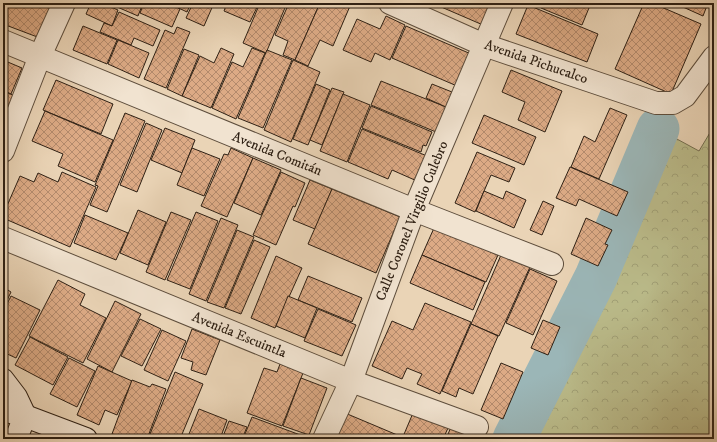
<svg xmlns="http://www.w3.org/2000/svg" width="717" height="442" font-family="'IM FELL DW Pica',serif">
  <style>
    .park { fill: url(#park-crowns); stroke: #746e50 }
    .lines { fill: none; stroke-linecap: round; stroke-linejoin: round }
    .river { stroke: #9bb6b7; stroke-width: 43 }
    .building { fill: url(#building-cross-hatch); stroke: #2e2014 }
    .street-casing { stroke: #5d4d3c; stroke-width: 24 }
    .secondary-casing { stroke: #2e2014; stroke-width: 24 }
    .street { stroke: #f1e3d0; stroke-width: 22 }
    .secondary { stroke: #f1e3d0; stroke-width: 22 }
    .labels { text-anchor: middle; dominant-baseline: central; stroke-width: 3.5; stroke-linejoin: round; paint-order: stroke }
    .street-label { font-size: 14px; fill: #2e2014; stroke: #f1e3d0 }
  </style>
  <defs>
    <pattern id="park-crowns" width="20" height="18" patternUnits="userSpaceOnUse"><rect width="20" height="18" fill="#bbbc8b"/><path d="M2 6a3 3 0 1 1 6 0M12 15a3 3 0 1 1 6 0" fill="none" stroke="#a1a177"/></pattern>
    <pattern id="building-cross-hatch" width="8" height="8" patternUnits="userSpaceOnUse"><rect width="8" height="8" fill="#dcaa85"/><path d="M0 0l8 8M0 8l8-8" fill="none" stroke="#b38a6c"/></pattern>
  </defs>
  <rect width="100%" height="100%" fill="#ead4b6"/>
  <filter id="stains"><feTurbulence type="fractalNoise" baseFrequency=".005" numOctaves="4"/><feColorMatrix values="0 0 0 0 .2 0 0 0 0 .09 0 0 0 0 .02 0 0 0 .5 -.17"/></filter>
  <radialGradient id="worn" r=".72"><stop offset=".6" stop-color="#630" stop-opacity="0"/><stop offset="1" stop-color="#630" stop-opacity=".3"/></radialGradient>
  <!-- park -->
  <polygon class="park" points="714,126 714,439 521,439 664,132 699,151"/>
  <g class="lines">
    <!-- river -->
    <polyline class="river" points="514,439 596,277 658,129"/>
  </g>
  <!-- building -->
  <g class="building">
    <polygon points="3,3 54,3 40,38 3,24"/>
    <polygon points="91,3 101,3 118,10 112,26 86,14"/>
    <polygon points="108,3 143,3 138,16"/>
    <polygon points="144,3 168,3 180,9 172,27 140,13"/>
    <polygon points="168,3 191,3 187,12"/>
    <polygon points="193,3 214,3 204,26 186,18"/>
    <polygon points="227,3 259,3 250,22 224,11"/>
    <polygon points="260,3 287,3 266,53 243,43"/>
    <polygon points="289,3 320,3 295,60 283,55 288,41 275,35"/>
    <polygon points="320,3 342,3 350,6 333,46 320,40 308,66 295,60"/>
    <polygon points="432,3 492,3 483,25"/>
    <polygon points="544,3 591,3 582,25 541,8"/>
    <polygon points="644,3 652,3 701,24 671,94 615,69"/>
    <polygon points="674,3 708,3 703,16"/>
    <polygon points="528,5 598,34 587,62 516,34"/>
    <polygon points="119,12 160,30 153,46 134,38 131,45 100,32 104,23 112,26"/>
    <polygon points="386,16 405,25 390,60 375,53 371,62 343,50 357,19 380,29"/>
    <polygon points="83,26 117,40 107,64 73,50"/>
    <polygon points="406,26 471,54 457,86 392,58"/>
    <polygon points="177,27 190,32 166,88 144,79 165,30 174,34"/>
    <polygon points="118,40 149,53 139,78 108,64"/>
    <polygon points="221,48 234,54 211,108 182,96 200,56 214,63"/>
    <polygon points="252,48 265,53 236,119 212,108 232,62 243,67"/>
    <polygon points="184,49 199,55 182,96 167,89"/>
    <polygon points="267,50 292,60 263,128 238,118"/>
    <polygon points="3,60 22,68 11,94 3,90"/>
    <polygon points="293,60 320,72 291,142 264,130"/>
    <polygon points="511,70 562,91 545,132 518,120 525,102 502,92"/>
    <polygon points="56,80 113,104 101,134 43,110"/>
    <polygon points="381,81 446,107 436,132 371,105"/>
    <polygon points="316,84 330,90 308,145 293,139"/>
    <polygon points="432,84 452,92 446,107 426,98"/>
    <polygon points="332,88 344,92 322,145 310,140"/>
    <polygon points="3,91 15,96 3,125"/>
    <polygon points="343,94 370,105 347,162 320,151"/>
    <polygon points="371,106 432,132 426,146 423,145 421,152 362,128"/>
    <polygon points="610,108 627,115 599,179 571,167 584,136 595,142"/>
    <polygon points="45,111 113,140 95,182 58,166 63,154 32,141"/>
    <polygon points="125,113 145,121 107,212 90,205 98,186 95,185"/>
    <polygon points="484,115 536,137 524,165 472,143"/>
    <polygon points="146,123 162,130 137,192 120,185"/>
    <polygon points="165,128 195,140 182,173 151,160"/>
    <polygon points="362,129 427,156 417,181 392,170 388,179 348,162"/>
    <polygon points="192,148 220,159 204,196 177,185"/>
    <polygon points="231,148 253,158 227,217 201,206 224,154 228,155"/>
    <polygon points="477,152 515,168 509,182 491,175 475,212 455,203"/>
    <polygon points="253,158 281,170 261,215 234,203"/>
    <polygon points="570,167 628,192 617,216 579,199 576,206 556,198"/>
    <polygon points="62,172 96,187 70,247 3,218 3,215 20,176 34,182 38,173 58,182"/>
    <polygon points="281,172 305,183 295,207 293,206 276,245 253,235"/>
    <polygon points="310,180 332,189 315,229 293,220"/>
    <polygon points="332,189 400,217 376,273 308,244"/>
    <polygon points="484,191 503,199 506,191 526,200 514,228 476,211"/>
    <polygon points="543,201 554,206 542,235 530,230"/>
    <polygon points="138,210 166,222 148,265 120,253"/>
    <polygon points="171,212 191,220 165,280 146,272"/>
    <polygon points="196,212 218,221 190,289 167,280"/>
    <polygon points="85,215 128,233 116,260 74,243"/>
    <polygon points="221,218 238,225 206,301 189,294"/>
    <polygon points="586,218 612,230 605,244 608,245 598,266 571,254"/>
    <polygon points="434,228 498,255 486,282 422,255"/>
    <polygon points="237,230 254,237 224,308 207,302"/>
    <polygon points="254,240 270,247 241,314 225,308"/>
    <polygon points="422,255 485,282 473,310 410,283"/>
    <polygon points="501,255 530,267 499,336 471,324"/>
    <polygon points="276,256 302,268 275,328 251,318"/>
    <polygon points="530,269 557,281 533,335 506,323"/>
    <polygon points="308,276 362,298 352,322 298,300"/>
    <polygon points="58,280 85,294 80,305 106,318 83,363 29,336"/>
    <polygon points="3,287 11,292 3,309"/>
    <polygon points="11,296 40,310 16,358 3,352 3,312"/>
    <polygon points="288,296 317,308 305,338 276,326"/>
    <polygon points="115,301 141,314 112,372 87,359"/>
    <polygon points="425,303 471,322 440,394 417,384 422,374 407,368 402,379 372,366 392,321 413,330"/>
    <polygon points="318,309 356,325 342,356 304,341"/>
    <polygon points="140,319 161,329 142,366 121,356"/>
    <polygon points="543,320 560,327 548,355 531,348"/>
    <polygon points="471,324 498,336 473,394 459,388 456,397 442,391"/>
    <polygon points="192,329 220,340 206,375 191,370 193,362 181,358"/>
    <polygon points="162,330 186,341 168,381 144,370"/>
    <polygon points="30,337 68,357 53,385 15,365"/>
    <polygon points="69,358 95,371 77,407 50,394"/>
    <polygon points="501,363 523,372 503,419 481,410"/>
    <polygon points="280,364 303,373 282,426 247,413 264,368 277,372"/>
    <polygon points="98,366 132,381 117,415 105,410 99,425 77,415"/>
    <polygon points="175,372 203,384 180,439 148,439"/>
    <polygon points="301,378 327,388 309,435 283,426"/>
    <polygon points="132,380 150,387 152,384 166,389 147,439 125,439 112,434"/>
    <polygon points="199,409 227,420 220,439 187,439"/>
    <polygon points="345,413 402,437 402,439 334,439"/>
    <polygon points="413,413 448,428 443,439 402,439"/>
    <polygon points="252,417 303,436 301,439 243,439"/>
    <polygon points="229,421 247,427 242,439 222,439"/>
    <polygon points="451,427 478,439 446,439"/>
  </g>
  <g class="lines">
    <!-- street casing -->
    <g class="street-casing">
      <g id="street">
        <polyline points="390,3 484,45 656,103 673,103 685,96 714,57"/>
        <polyline points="3,41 414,210 552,264"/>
        <polyline points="3,151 40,56 64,3"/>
        <polyline points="3,238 351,381 477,427"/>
        <polyline points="324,439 351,381 414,210 502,3"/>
      </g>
    </g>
    <!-- secondary casing -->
    <g class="secondary-casing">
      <g id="secondary">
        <polyline points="3,380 16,397 25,416 17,436"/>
        <polyline points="3,410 25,416 86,439"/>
      </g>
    </g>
    <!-- street -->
    <use href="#street" class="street"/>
    <!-- secondary -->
    <use href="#secondary" class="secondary"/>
  </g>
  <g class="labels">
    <!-- street labels -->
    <g class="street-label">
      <text transform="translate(536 62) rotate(19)">Avenida Pichucalco</text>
      <text transform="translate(277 154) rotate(22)">Avenida Comitán</text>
      <text transform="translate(412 221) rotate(-68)">Calle Coronel Virgilio Culebro</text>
      <text transform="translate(239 335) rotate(22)">Avenida Escuintla</text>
    </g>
  </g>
  <!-- margin -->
  <rect width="717" height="442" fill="none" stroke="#ead4b6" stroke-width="16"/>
  <rect x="4" y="4" width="709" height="434" fill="none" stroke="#2e2014" stroke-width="2"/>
  <rect x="8" y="8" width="701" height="426" fill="none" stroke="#2e2014"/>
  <rect width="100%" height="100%" filter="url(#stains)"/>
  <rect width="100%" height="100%" fill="url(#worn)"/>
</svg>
